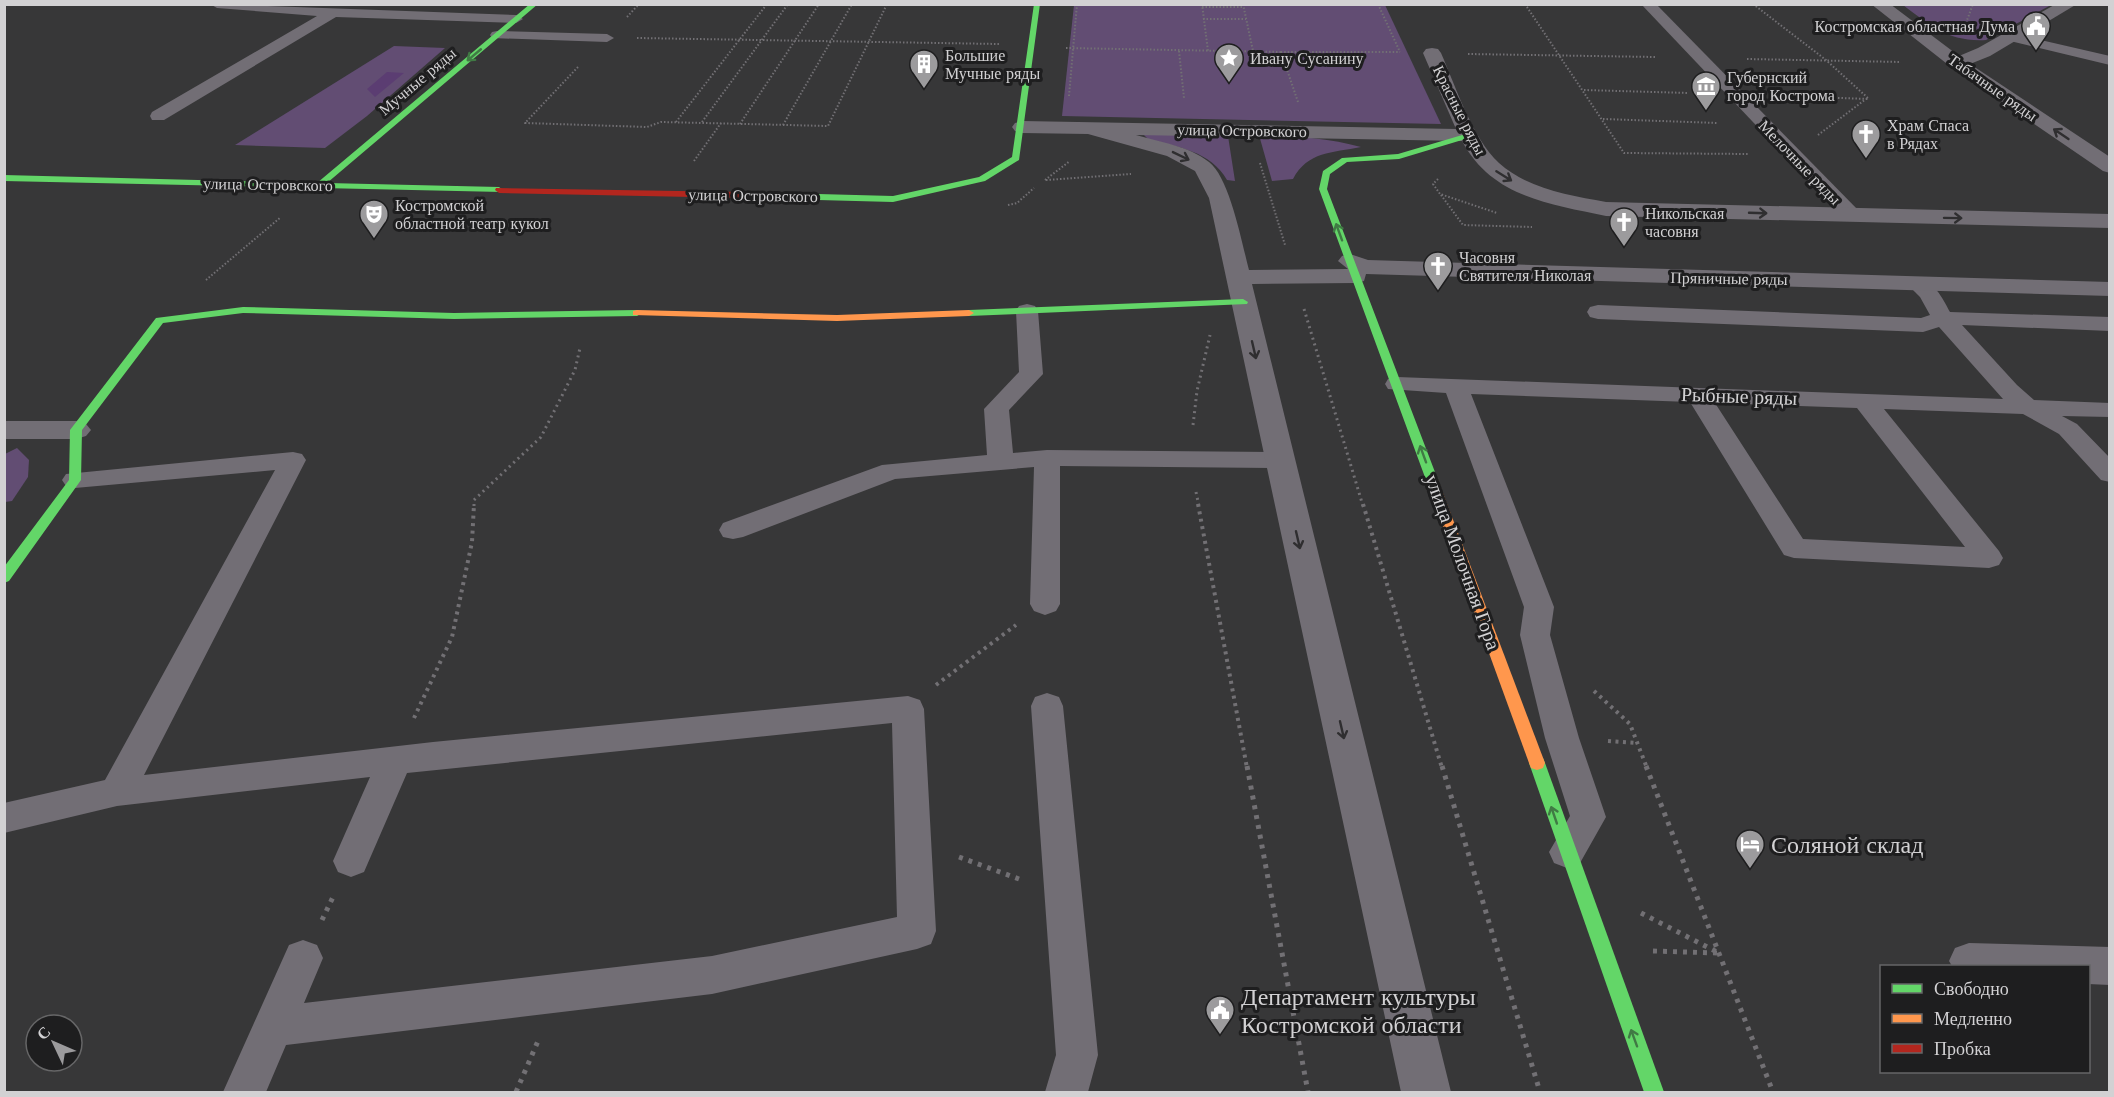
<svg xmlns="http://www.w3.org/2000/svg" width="2114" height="1097" font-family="'Libre Baskerville',serif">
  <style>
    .green { fill: #624d73 }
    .water { fill: #5b3d72 }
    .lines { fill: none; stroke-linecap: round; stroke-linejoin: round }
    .path-far3 { stroke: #727074; stroke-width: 2; stroke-dasharray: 1.5 2; stroke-linecap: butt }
    .path-far2 { stroke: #727074; stroke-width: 3; stroke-dasharray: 2 4; stroke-linecap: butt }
    .path-far1 { stroke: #727074; stroke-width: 4; stroke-dasharray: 3 4.5; stroke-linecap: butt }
    .path { stroke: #727074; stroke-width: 5; stroke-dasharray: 4 6; stroke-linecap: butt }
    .lane { fill: #726e75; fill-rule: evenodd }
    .street { fill: #726e75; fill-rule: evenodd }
    .fast { fill: #63d668; fill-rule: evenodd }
    .slow { fill: #ff974d; fill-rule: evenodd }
    .jam { fill: #b3261e; fill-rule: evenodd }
    .oneway { stroke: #407a44 }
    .oneway2 { stroke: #2f2e30 }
    .labels { text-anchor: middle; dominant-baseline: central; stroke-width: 6; stroke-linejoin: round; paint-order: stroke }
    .far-poi-label { font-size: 16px; fill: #d2d1d3; stroke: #1e1e1f; text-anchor: start }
    .far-street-label { font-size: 16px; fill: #d2d1d3; stroke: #1e1e1f }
    .street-label { font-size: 20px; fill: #d2d1d3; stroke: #1e1e1f }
    .near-poi-label { font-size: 24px; fill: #d2d1d3; stroke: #1e1e1f; text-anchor: start }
  </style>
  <rect width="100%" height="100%" fill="#373738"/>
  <!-- green -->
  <g class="green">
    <polygon points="1385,5 1441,124 1062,116 1074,5"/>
    <path d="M1903,5H2051L1986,40C1948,42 1931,26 1903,5Z"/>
    <polygon points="394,46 445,48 367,116 325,148 235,145"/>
    <path d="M1143,134L1228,136L1235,181L1227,180C1211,151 1177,147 1148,139Z"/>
    <path d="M1259,135C1294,136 1327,138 1361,147C1332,153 1308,151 1293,179L1272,181Z"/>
    <polygon points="17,448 29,460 28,477 12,501 5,502 5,454"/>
  </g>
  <!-- water -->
  <polygon class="water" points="387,72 404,73 375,97 367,89"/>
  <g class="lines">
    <!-- path-far3 -->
    <g class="path-far3">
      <polyline points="1202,4 1208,51"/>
      <polyline points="1243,4 1253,51"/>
      <polyline points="1378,4 1400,52"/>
      <polyline points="1525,4 1624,153 1748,154"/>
      <polyline points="1753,4 1826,60 1869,99"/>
      <polyline points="1202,7 1244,7"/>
      <polyline points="627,17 639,4"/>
      <polyline points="1203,19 1246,19"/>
      <polyline points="1966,23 1973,4"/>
      <polyline points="637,38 999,44"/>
      <polyline points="1066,48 1281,52"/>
      <polyline points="1179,51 1184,98"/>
      <polyline points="1468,54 1655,57"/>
      <polyline points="1747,59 1901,62"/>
      <polyline points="578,67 525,123 647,127 661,122 828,126 887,4"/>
      <polyline points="1584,90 1688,93"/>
      <polyline points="1069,96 1077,4"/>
      <polyline points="1782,96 1869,99"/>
      <polyline points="1298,102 1281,52 1400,52"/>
      <polyline points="1603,119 1718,123"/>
      <polyline points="676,122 767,4"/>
      <polyline points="702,122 788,4"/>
      <polyline points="740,124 819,4"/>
      <polyline points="783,125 852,4"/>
      <polyline points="1818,135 1866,99"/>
      <polyline points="694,161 721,123"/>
      <polyline points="1260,163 1285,245"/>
      <polyline points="1438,179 1433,184 1440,194 1497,213"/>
      <polyline points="1045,180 1070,161"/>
      <polyline points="1046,180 1131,174"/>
      <polyline points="1441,195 1463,225 1532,227"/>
      <polyline points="1008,205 1017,203 1034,188"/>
      <polyline points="206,280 281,217"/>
    </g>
    <!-- path-far2 -->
    <g class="path-far2">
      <polyline points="1304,309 1363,506"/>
      <polyline points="1193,425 1197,391 1210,335"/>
      <polyline points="1196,492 1199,506"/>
      <polyline points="474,506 474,500 541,437 575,370 580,348"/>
    </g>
    <!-- path-far1 -->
    <g class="path-far1">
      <polyline points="1198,504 1247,768"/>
      <polyline points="1363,504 1442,768"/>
      <polyline points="936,685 1016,625"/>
      <polyline points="1594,691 1630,724 1647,768"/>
      <polyline points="414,718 452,637 472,542 474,504"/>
      <polyline points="1608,741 1637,743"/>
    </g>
    <!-- path -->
    <g class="path">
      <polyline points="1247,766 1308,1092"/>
      <polyline points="1442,766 1540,1092"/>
      <polyline points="1646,766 1773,1092"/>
      <polyline points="959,857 1019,879"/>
      <polyline points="1641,913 1717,952"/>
      <polyline points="322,920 333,897"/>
      <polyline points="1653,951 1717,953"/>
      <polyline points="516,1092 538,1041"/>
    </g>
    <!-- lane -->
    <g class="lane">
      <polygon points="210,4 516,15 523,19 516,23 336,17 164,120 152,120 150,116 152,112 317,16 217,8"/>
      <polygon points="1641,4 1656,4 1860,212 1863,216 1860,220 1846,220"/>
      <polygon points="497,31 607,34 614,38 607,42 492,38 490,35 492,32"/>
      <polygon points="2011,33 2110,56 2110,65 2006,40 2004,37 2006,34"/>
      <path d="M1917,277C1934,281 1942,297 1950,312L2110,317V331L1962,325L2017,385L2034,400L2110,403V417L2062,416L2077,424L2110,458V482L2101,480L2059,434L2023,414L1884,409L1999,551L2003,558L1999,565L1989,568L1794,558L1784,555L1690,402L1471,394L1554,607L1550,635L1579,738L1606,817L1580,863L1567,868L1554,863L1549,852L1570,816L1545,738L1520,635L1524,607L1446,393L1388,389L1385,384L1388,379L1397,377L2003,399L1939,327L1923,332L1598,319L1590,317L1587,312L1590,307L1598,305L1921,318L1930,315L1920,297L1906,283L1909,278ZM1715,403L1857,408L1965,547L1803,539Z"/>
      <polygon points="1027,304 1035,306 1038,311 1043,374 1009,410 1013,453 1047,450 1280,452 1289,454 1293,460 1289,466 1280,468 1060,466 1060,604 1056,611 1045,615 1034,611 1030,604 1034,467 895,479 743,537 733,539 723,537 719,530 723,523 882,465 987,455 984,409 1019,372 1016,311 1019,306"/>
      <polygon points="293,452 302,454 306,460 144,775 433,742 908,696 920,700 924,709 936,931 931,944 917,949 712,994 286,1045 266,1092 223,1092 289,945 303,940 317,945 323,958 304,1003 712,956 897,917 892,723 407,773 364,872 351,877 338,872 333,861 370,777 117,806 4,833 4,803 105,780 275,470 75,488 66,486 62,480 66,474"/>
      <polygon points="1047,693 1059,697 1063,706 1098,1055 1088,1092 1045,1092 1056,1055 1031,706 1035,697"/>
      <polygon points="1969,943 2110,947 2110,985 2088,984 2088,966 1952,966 1949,961 1955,948"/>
    </g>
    <!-- street -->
    <g class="street">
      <polygon points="1871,4 1890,4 1959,56 1978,48 2056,4 2077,4 1990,56 1970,64 2110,157 2110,173 2103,171 1951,67"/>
      <path d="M1432,48L1438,49L1441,53C1456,87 1472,138 1499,163C1528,189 1569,195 1606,202L2110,214V228L1606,216C1549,204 1492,197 1462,141L1136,135C1160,142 1189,146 1209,162C1230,178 1242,244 1249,270L1348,269L1338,261L1342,256L1350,254L1368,260L2110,282V296L1366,274L1364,281L1355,283L1252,284L1451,1092H1401L1209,198L1195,171L1167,156L1088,134L1022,133L1015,131L1012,127L1015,123L1022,121L1456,129L1423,53L1426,49Z"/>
      <polygon points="4,421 76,421 86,424 91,430 86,436 76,439 4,439"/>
    </g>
    <!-- fast -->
    <g class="fast">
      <polygon points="530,4 538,4 327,183 499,187 503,190 502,192 4,181 4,175 317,183"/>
      <polygon points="1034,4 1040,4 1019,160 985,181 893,202 742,198 738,195 742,192 893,196 979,177 1012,157"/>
      <polygon points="1469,133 1472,133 1472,137 1399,159 1347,162 1330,174 1327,189 1438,480 1432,484 1426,480 1319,189 1323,171 1342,158 1398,154"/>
      <polygon points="1243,299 1248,302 1247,304 969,316 964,313 969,310"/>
      <polygon points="243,307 454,313 637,310 642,313 637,316 454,319 243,313 163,323 82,430 81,480 9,581 4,583 4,567 69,480 70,430 156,318"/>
      <polygon points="1537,756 1543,758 1545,763 1664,1092 1644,1092 1529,763 1531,758"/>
    </g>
    <!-- slow -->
    <g class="slow">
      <polygon points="637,310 837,315 969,310 974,313 969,316 837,321 633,315 633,311"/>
      <polygon points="1432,476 1438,480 1545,763 1543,768 1537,770 1531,768 1529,763 1426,480"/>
    </g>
    <!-- jam -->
    <polygon class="jam" points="496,188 742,192 746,195 742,198 499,193 495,190"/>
  </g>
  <!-- one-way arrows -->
  <defs><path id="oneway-shaft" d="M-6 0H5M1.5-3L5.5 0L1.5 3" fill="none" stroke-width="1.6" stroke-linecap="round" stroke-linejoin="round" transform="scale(1.5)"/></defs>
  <g class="oneway">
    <use href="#oneway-shaft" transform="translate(474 55) rotate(140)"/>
    <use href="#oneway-shaft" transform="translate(1339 232) rotate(-110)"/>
    <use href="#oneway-shaft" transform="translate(1423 454) rotate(-110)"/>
    <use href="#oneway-shaft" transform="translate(1554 815) rotate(-109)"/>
    <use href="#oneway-shaft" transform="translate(1634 1038) rotate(-110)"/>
  </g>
  <g class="oneway2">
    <use href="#oneway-shaft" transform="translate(2061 134) rotate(-146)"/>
    <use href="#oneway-shaft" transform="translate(1181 156) rotate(26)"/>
    <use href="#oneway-shaft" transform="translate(1504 176) rotate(32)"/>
    <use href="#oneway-shaft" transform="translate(1758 213) rotate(2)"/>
    <use href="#oneway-shaft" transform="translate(1953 218) rotate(1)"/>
    <use href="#oneway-shaft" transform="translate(1254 350) rotate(77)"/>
    <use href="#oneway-shaft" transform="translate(1298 540) rotate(77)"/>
    <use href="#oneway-shaft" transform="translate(1342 730) rotate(77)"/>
  </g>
  <!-- icons -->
  <defs>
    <g id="civic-pin" transform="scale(1.5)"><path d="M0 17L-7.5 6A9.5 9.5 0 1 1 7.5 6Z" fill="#9c9b9d" stroke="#1e1e1f"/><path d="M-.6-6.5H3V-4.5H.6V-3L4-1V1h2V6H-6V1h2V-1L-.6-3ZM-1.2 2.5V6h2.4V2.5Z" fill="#fff"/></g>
    <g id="sight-pin" transform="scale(1.5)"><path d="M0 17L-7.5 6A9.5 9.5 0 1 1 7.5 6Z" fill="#9c9b9d" stroke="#1e1e1f"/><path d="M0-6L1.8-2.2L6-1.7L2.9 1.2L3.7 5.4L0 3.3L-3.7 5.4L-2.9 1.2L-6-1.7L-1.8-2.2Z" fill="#fff"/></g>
    <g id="building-pin" transform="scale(1.5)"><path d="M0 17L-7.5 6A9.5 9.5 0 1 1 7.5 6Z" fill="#9c9b9d" stroke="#1e1e1f"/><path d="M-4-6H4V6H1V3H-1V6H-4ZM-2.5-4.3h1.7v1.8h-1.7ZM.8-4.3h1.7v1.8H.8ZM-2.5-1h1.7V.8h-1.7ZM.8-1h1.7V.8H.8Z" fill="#fff"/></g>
    <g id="museum-pin" transform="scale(1.5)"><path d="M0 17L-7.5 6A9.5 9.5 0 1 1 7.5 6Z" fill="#9c9b9d" stroke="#1e1e1f"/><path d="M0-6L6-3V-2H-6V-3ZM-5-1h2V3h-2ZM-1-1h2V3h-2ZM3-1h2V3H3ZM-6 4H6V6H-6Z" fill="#fff"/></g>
    <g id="church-pin" transform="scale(1.5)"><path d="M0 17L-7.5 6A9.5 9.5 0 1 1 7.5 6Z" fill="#9c9b9d" stroke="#1e1e1f"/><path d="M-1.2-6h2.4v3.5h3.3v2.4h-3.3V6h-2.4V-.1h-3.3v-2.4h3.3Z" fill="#fff"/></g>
    <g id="theatre-pin" transform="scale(1.5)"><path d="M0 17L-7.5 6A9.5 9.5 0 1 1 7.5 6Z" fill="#9c9b9d" stroke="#1e1e1f"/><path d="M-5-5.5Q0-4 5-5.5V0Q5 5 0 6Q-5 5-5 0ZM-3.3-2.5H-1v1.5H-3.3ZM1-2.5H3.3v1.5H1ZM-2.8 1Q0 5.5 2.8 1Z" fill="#fff"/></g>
    <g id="hotel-pin" transform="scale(1.5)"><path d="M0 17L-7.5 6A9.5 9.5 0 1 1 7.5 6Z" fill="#9c9b9d" stroke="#1e1e1f"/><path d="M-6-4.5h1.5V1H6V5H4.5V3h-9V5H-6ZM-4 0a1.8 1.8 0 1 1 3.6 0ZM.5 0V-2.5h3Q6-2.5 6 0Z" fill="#fff"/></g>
  </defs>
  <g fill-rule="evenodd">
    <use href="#civic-pin" x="2036" y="26"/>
    <use href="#sight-pin" x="1229" y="58"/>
    <use href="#building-pin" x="924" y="64"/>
    <use href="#museum-pin" x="1706" y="86"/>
    <use href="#church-pin" x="1866" y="134"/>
    <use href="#theatre-pin" x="374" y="214"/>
    <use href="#church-pin" x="1624" y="222"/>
    <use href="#church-pin" x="1438" y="266"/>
    <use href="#hotel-pin" x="1750" y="844"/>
    <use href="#civic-pin" x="1220" y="1010"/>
  </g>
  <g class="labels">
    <!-- far-poi labels -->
    <g class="far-poi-label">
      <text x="2015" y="26" text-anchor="end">Костромская областная Дума</text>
      <text x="945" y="55">Большие<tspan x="945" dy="18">Мучные ряды</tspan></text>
      <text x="1250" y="58">Ивану Сусанину</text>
      <text x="1727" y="77">Губернский<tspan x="1727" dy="18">город Кострома</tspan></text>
      <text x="1887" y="125">Храм Спаса<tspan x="1887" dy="18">в Рядах</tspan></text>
      <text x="395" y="205">Костромской<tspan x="395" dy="18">областной театр кукол</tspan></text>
      <text x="1645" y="213">Никольская<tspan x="1645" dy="18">часовня</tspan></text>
      <text x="1459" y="257">Часовня<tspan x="1459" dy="18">Святителя Николая</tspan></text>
    </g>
    <!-- far-street labels -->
    <g class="far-street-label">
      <text transform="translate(417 81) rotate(-40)">Мучные ряды</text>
      <text transform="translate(1993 87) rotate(35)">Табачные ряды</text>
      <text transform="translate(1460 110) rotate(63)">Красные ряды</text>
      <text transform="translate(1242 130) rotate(1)">улица Островского</text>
      <text transform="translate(1800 162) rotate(46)">Мелочные ряды</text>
      <text transform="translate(268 184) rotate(1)">улица Островского</text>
      <text transform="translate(753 195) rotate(1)">улица Островского</text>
      <text transform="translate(1729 278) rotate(1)">Пряничные ряды</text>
    </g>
    <!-- street labels -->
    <g class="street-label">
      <text transform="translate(1739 396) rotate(2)">Рыбные ряды</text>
      <text transform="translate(1463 562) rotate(70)">улица Молочная Гора</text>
    </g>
    <!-- near-poi labels -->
    <g class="near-poi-label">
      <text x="1771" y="844">Соляной склад</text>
      <text x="1241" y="996">Департамент культуры<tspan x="1241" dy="28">Костромской области</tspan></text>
    </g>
  </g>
  <!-- border -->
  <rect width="2114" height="1097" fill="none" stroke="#d2d1d3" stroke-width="12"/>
  <!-- legend -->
  <rect x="1880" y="965" width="210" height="108" fill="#1e1e1f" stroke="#666667" stroke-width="1.5"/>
  <rect x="1892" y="984" width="30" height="9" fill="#63d668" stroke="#666667" stroke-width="1.5"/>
  <text x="1934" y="995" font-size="18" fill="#d2d1d3">Свободно</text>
  <rect x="1892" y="1014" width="30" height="9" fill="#ff974d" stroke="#666667" stroke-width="1.5"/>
  <text x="1934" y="1025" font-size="18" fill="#d2d1d3">Медленно</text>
  <rect x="1892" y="1044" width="30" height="9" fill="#b3261e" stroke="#666667" stroke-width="1.5"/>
  <text x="1934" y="1055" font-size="18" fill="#d2d1d3">Пробка</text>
  <!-- north arrow -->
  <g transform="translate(54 1043) rotate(314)"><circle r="28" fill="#1e1e1f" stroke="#666667" stroke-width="1.5"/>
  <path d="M0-4.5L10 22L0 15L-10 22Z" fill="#9c9b9d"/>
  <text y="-9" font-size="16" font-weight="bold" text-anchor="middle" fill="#d2d1d3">С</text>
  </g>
</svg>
